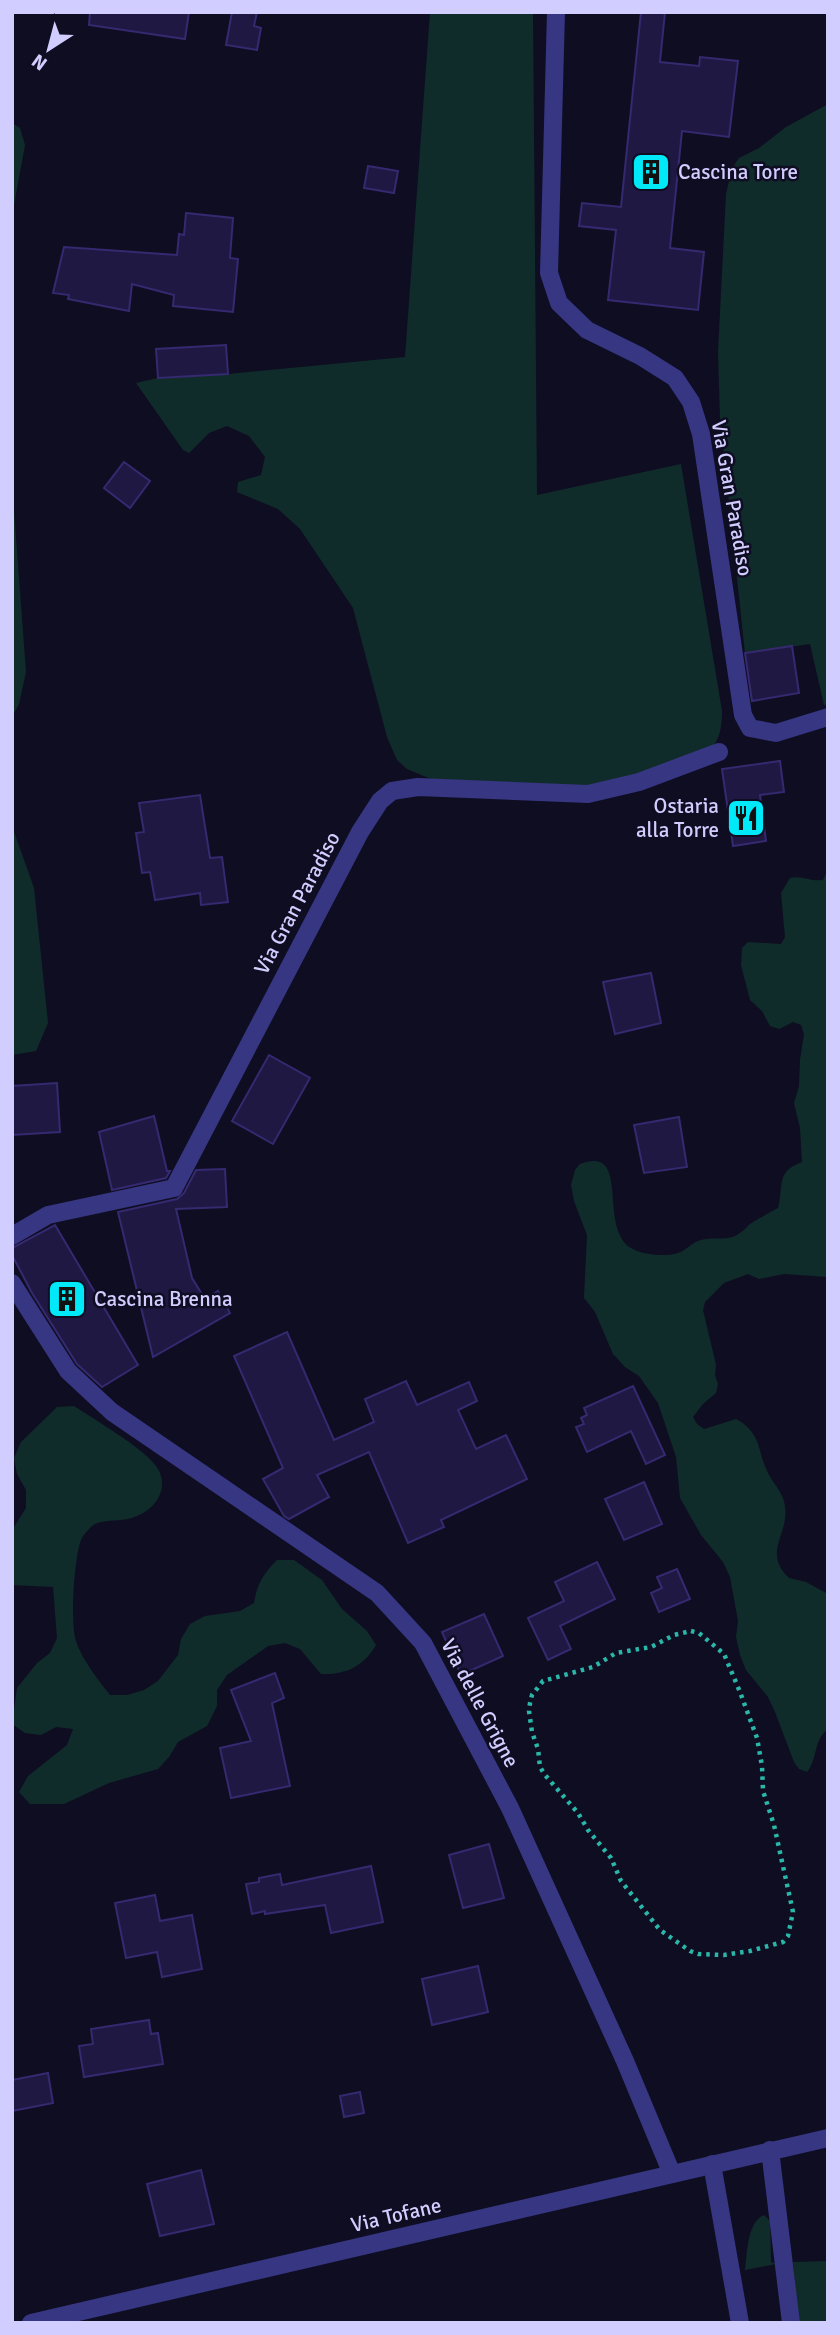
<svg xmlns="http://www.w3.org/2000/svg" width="840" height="2335" font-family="Signika,sans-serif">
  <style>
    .green { fill: #102c2a }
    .building { fill: #1f1843; stroke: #352970; stroke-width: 2 }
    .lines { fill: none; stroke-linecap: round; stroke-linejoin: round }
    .path { stroke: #2ab6a8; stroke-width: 4.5; stroke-dasharray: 3.5 5; stroke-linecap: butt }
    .minor { stroke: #363682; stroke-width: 18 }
    .labels { text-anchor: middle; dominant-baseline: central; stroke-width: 5; stroke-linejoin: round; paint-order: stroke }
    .poi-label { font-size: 21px; fill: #d1cdff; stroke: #0f0d22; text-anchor: start }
    .street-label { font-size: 21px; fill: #d1cdff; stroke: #0f0d22 }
  </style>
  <rect width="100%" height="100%" fill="#0f0d22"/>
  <!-- green -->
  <g class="green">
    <path d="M430,12H533L537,495L681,464L722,711C722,726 720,742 708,751L586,790L431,779L407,769L397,760L387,737L353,608L300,529L278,509L237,492L238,482L261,475L265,457L249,436L227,426L209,433L189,453L183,450L136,383L158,378L228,374L405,357Z"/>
    <polygon points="828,104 828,704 824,705 810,644 745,653 720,418 718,352 726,194 732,168 739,158 759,148 786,127"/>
    <polygon points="12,123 20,128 25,145 12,216"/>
    <polygon points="12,484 26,672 19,704 12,717"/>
    <polygon points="12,826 34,888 48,1023 36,1051 12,1055"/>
    <path d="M828,869V1277L784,1274L759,1279L748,1274L724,1283L705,1302L703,1310L716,1365L715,1375L718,1384L716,1393L703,1404L693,1417L697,1424L704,1429L736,1419C762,1433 757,1451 768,1473C774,1485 784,1493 785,1507C789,1535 762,1552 789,1578L806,1582L828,1594V1729C813,1740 818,1759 807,1772L799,1769L794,1762L775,1712L768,1697L746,1670L740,1655L736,1637L738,1621L730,1577L723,1562L701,1535L680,1498L676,1457L658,1403L639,1376L625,1367L613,1354L595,1312L584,1298L587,1235L574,1201L571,1185L575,1170L580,1164C632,1144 597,1226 631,1248C641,1255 667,1257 678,1253C687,1250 692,1242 701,1240C712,1237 723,1240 733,1237C740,1234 745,1229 750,1224C759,1218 769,1213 778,1208C784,1186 775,1172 802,1162L800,1128L794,1103L799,1086L800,1060L804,1034L801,1025L793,1022L779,1029L770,1026L762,1011L750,1000L741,965L742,948L748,942L781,944L785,937L781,893L790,878C802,875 811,882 823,880Z"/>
    <path d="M74,1406C95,1420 142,1447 156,1466C168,1482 161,1501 146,1511C125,1525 112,1517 95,1524C90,1527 83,1535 81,1540C74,1559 70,1622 76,1641C81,1658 99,1681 110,1695H127L144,1690L158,1681L178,1655L181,1639L190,1624L205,1616L240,1611L254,1603C257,1584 263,1574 277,1560H294L322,1580L342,1609L367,1631L376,1645C364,1666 346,1675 321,1674L300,1649L285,1643L268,1646L227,1675L217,1690V1706L207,1726L178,1742L169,1757L158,1769L109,1783L64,1804H30L19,1792L28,1776L67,1745L73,1729L56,1727L41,1735L25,1733L12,1724L17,1688L37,1663L50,1653L57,1638L53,1587L12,1585V1530L26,1508V1490L17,1474L14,1458L21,1442L57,1407Z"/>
    <path d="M764,2215L770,2221L771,2262L776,2264L745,2270C747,2254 747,2222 764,2215Z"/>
    <polygon points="828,2261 828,2323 799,2323 793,2262"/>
  </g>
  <!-- building -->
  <g class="building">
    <polygon points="90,12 189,12 185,39 89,25"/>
    <polygon points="232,12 257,12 254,26 261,28 257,50 226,45"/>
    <polygon points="641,12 665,12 660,62 699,66 700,57 738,61 729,137 682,131 670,248 704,252 698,310 608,300 616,230 579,226 582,203 621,207"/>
    <polygon points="368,166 398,171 394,193 364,188"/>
    <polygon points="186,213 233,218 230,258 238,259 233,312 173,306 174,295 132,284 129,311 68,299 69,295 53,293 64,247 177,255 179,234 184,235"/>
    <polygon points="226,345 228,374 158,378 156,349"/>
    <polygon points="124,462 150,481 130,508 104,488"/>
    <polygon points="792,646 799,693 752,701 745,653"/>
    <polygon points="780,761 784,792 760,795 766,841 733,846 722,769"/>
    <polygon points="200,795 210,858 222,857 228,902 201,905 200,893 155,900 150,872 142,873 136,833 144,832 139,803"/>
    <polygon points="651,973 661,1023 615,1034 603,982"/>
    <polygon points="269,1055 310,1078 273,1144 232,1121"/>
    <polygon points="57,1083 60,1132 12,1135 12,1086"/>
    <polygon points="154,1116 167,1171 170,1171 166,1178 112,1190 99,1132"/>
    <polygon points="679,1117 687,1167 644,1173 634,1125"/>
    <polygon points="225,1169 227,1207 176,1209 192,1278 205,1299 218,1291 230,1313 153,1357 118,1212 177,1199 184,1193 196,1170"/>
    <polygon points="55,1225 138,1365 102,1387 77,1364 32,1293 12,1255 12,1248"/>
    <polygon points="287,1332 334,1440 374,1422 365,1399 406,1381 417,1405 469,1382 477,1401 458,1410 476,1449 506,1435 527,1479 441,1520 444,1527 408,1543 369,1452 317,1475 329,1497 289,1519 284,1516 263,1479 283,1468 234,1356"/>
    <polygon points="633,1386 665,1455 646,1464 631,1431 587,1452 576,1427 584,1424 581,1418 587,1415 584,1408"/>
    <polygon points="644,1482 662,1524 624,1540 605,1499"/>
    <polygon points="597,1562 615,1599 560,1626 571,1649 548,1660 528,1618 564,1601 555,1582"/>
    <polygon points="677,1569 690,1599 659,1612 651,1593 662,1588 657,1577"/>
    <polygon points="484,1614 503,1656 461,1675 442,1632"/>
    <polygon points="275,1673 284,1698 272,1703 290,1786 231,1798 220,1748 251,1741 231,1690"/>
    <polygon points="489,1844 504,1898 463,1908 449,1855"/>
    <polygon points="371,1866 383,1922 331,1933 325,1905 265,1914 265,1911 252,1914 246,1884 259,1882 259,1878 280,1874 282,1885"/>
    <polygon points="155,1895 160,1921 192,1915 202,1969 162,1977 157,1952 126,1958 115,1903"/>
    <polygon points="478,1966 488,2012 432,2025 422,1979"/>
    <polygon points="149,2020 151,2034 158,2033 163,2064 84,2077 79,2046 93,2044 91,2029"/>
    <polygon points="48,2073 53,2103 12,2111 12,2080"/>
    <polygon points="360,2092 364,2113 344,2117 340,2096"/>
    <polygon points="201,2170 214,2224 160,2236 147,2184"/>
  </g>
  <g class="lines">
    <!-- path -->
    <polygon class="path" points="691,1631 699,1633 724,1654 740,1692 757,1738 762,1766 763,1791 774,1825 793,1912 788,1936 783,1942 750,1951 724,1955 698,1954 690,1951 660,1930 621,1881 611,1858 588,1830 578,1813 545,1775 540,1767 538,1749 532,1732 529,1711 530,1703 532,1695 543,1681 593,1667 616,1653 651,1647 674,1635"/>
    <!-- minor -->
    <g class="minor">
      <polyline points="556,12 549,273 559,303 587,330 640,356 675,378 691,402 701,434 743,715 750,728 776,733 828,717"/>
      <polyline points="12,1236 48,1215 174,1188 360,832 380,801 392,791 418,787 588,794 639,782 719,752"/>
      <polyline points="12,1283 68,1371 112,1412 377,1593 423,1643 510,1808 625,2061 672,2174"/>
      <polyline points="770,2150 791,2323"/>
      <polyline points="712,2164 740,2323"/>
      <polyline points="31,2323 828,2138"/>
    </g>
  </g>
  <!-- icons -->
  <defs>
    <g id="building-square" transform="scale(2.0125)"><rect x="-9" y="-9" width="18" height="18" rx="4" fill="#00e9f8" stroke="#0f0d22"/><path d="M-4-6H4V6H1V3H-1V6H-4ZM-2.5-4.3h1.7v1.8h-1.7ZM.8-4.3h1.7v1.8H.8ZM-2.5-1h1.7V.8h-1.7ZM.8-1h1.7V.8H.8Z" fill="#111"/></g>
    <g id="restaurant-square" transform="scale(2.0125)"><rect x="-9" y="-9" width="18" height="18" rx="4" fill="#00e9f8" stroke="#0f0d22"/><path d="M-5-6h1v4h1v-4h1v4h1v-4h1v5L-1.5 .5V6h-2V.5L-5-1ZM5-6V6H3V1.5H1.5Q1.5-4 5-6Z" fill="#111"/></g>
  </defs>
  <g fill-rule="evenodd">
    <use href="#building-square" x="651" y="172"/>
    <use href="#restaurant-square" x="746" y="818"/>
    <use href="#building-square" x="67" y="1299"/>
  </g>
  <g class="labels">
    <!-- poi labels -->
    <g class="poi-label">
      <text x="678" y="172">Cascina Torre</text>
      <text x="719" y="806" text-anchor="end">Ostaria<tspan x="719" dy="24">alla Torre</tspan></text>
      <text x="94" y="1299">Cascina Brenna</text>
    </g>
    <!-- street labels -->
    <g class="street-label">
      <text transform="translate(732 498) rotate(80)">Via Gran Paradiso</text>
      <text transform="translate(297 903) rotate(-62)">Via Gran Paradiso</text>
      <text transform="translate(480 1703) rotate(62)">Via delle Grigne</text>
      <text transform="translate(396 2215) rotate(-13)">Via Tofane</text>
    </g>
  </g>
  <!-- border -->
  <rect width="840" height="2335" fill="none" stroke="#d1cdff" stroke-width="28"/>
  <!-- north arrow -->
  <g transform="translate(49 49) rotate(216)" stroke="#0f0d22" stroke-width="5" paint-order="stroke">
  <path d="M0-5L12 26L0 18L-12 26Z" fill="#d1cdff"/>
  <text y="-10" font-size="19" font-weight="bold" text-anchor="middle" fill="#d1cdff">N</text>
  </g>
</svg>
